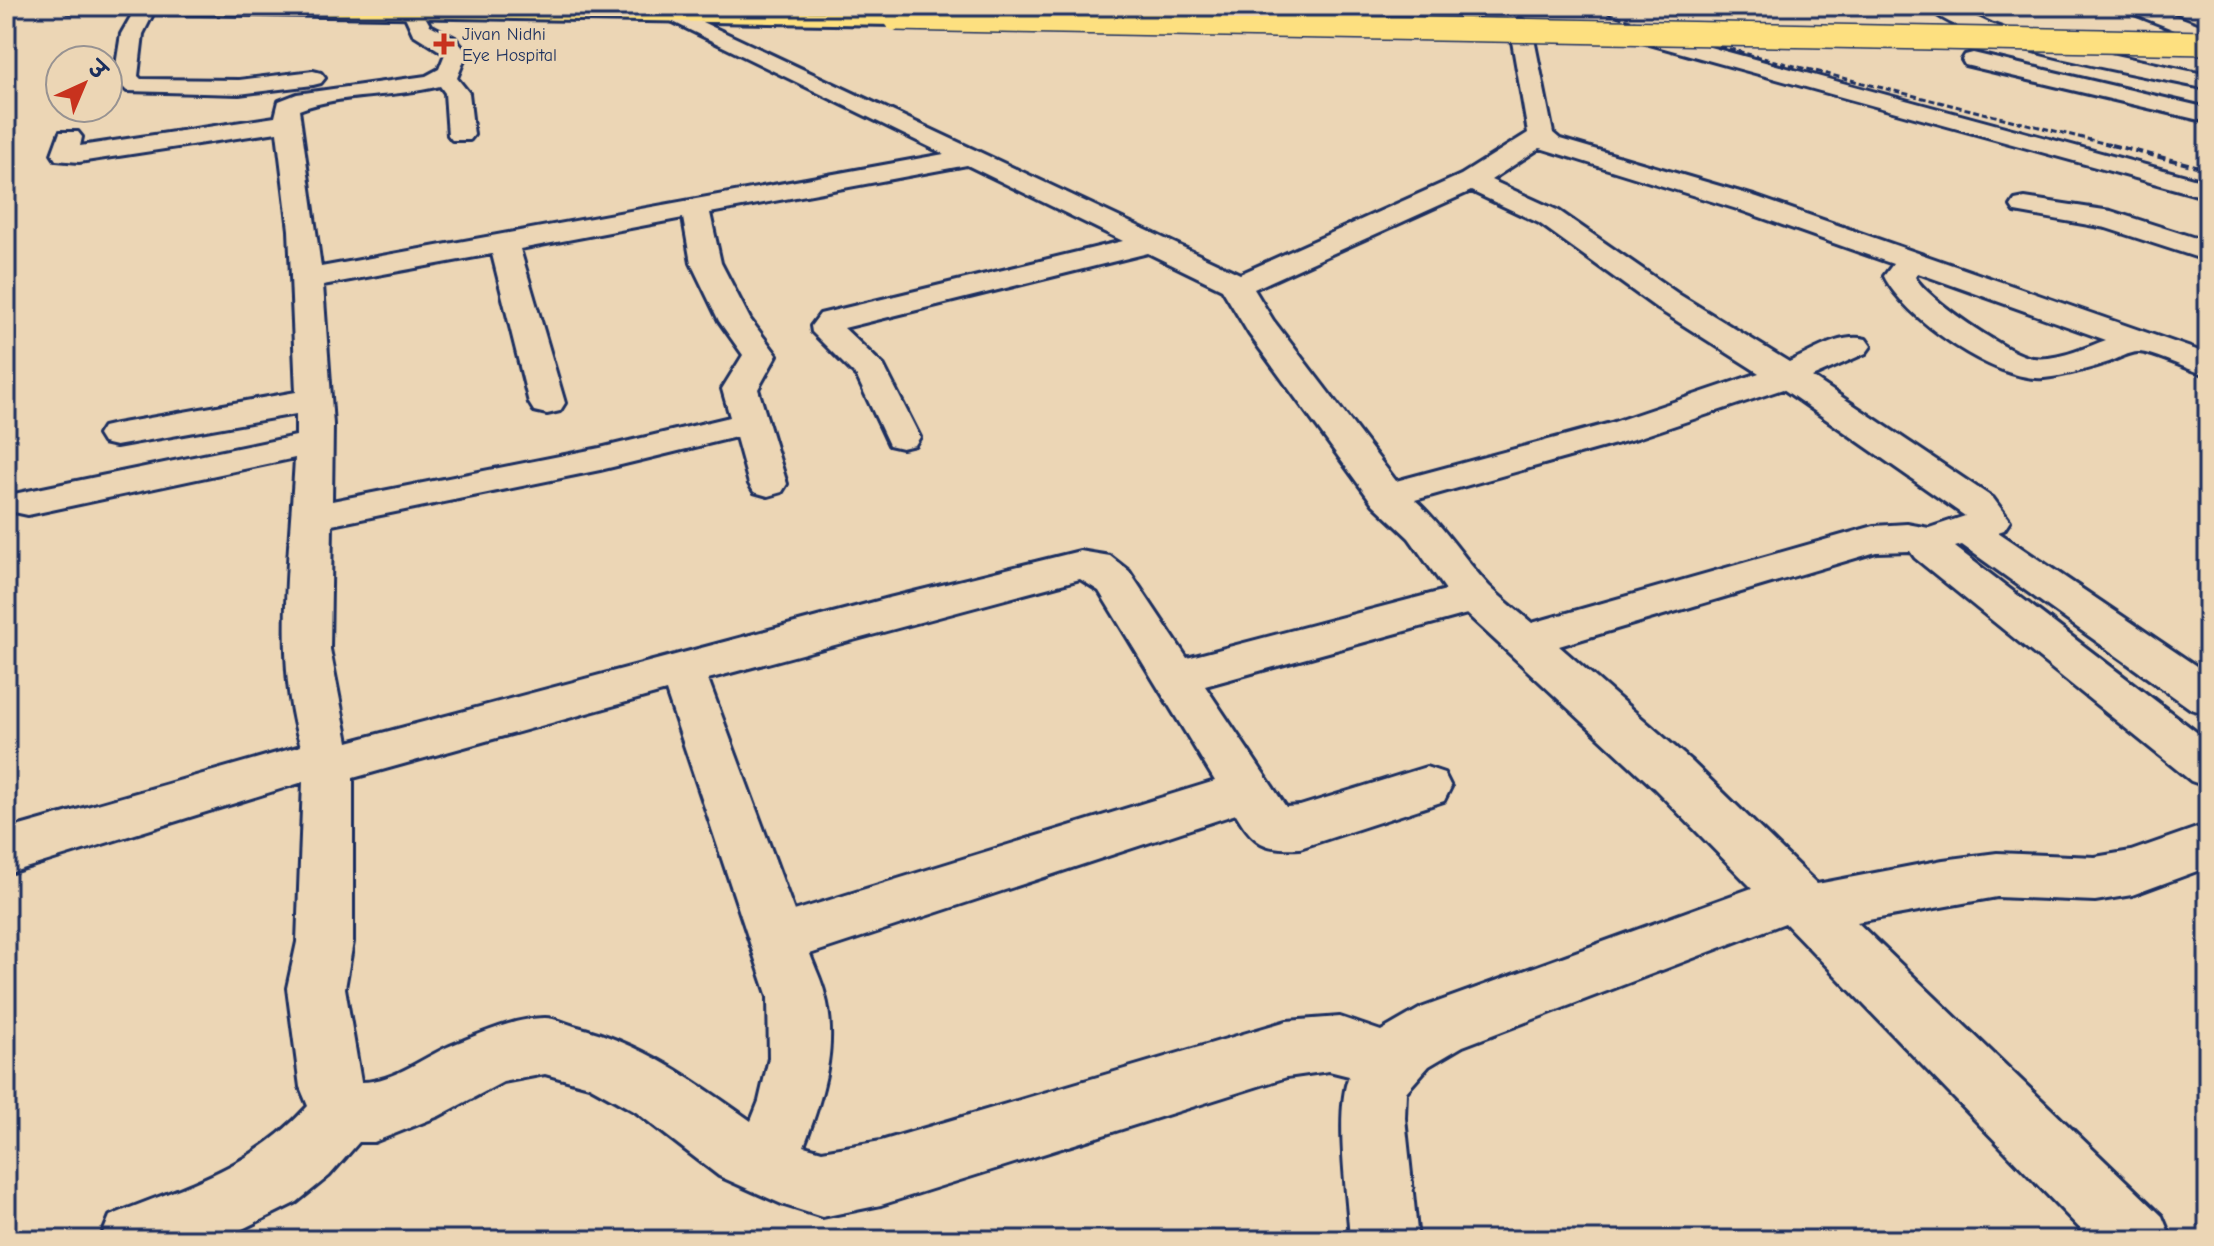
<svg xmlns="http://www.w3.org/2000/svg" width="2214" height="1246" font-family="'Comic Neue','Playpen Sans Deva',sans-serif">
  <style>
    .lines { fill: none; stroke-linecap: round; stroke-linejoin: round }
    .minor-casing { stroke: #1b2f5e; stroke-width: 6 }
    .major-casing { stroke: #1b2f5e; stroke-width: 6 }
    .minor { fill: #ecd6b5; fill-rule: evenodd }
    .major { fill: #fde080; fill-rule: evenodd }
    .rail-far1 { stroke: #1b2f5e; stroke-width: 3; stroke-dasharray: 6 3; stroke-linecap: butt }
    .rail { stroke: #1b2f5e; stroke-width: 4; stroke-dasharray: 8 4; stroke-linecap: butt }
    .major-bridge-casing { stroke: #1b2f5e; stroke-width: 26; stroke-linecap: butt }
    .major-bridge { stroke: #fde080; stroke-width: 23 }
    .poi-dot { fill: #c8321e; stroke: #ecd6b5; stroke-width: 3 }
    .labels { text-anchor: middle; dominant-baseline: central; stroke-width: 6; stroke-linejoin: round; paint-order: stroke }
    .far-poi-label { font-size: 18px; fill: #1b2f5e; stroke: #ecd6b5; text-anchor: start }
  </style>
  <rect width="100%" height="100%" fill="#ecd6b5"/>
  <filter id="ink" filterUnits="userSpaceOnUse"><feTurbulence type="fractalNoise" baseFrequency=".0125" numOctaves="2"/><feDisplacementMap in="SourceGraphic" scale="16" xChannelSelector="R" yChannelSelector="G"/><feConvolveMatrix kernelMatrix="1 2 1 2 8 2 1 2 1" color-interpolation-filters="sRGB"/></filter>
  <g filter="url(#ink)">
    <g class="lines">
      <!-- minor casing -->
      <g class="minor-casing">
        <g id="minor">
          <polygon points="137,6 156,8 143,34 138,76 141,79 239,80 313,71 321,73 325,78 321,83 313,85 239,94 127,91 114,78 121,34"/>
          <path d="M414,6L420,8L430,25L455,38L467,53L457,78L469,93L474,135L470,140H452L448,135L445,93L440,86C394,98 343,93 299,110L321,267L944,154L663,17L660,13L663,9L670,7L1240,274L1461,175L1528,133L1509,24L1520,18L1531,24L1553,133L1560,139L1757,197L2208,354V375C2190,371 2153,352 2138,352C2130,352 2117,359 2109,362C2088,369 2066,376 2044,378C1996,382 1904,318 1884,276L1893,264L1737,209L1540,148L1491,180L1559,211L1680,295L1789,362C1812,352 1840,333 1866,339L1871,346L1866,353L1812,377L1993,498L2010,521L2004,530L1998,532L2208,674V714L2191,709L1962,545L1955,547L2208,741V787L2191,781L1915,558L1910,551L1876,552L1559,646L1690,760L1817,884L1943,860L1997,853L2095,857L2131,851L2208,824V867L2132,895L2095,901L1997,897L1857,922L2162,1216L2172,1240H2091L1785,923L1463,1046L1429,1066L1406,1092L1405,1118L1418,1240H1350C1348,1199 1334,1112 1349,1076L1329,1071L1287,1077L881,1205L822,1217L784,1205L719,1176L636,1112L589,1086L545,1074L503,1082L439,1116L374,1142H359L329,1176L297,1202L220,1240H100L110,1216C186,1185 251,1169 308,1106L300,1087L287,988L297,942L303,782L6,874V830L301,746C273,668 291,541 295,458L28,515L14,512L8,503L14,494L28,491L296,436V414L116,446L103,443L98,435L103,427L116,424L296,392L289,230L277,132L79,162L56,160L52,154L60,132H78L82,137L80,146L275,117L279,101L297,94L426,76L439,69L445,54L413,34L403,12L406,8ZM967,165L1123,241L820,314L811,326L812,332L857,377L889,445L902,448L915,445L920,437L884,366L844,328L1148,253L1222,289L1249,334L1373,504L1409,538L1446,590L1187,658L1129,571L1110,556L1080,551L889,598L348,742L330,649L332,525L600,470L736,437L749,484L754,492L768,496L782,492L787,484L758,389L777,355L750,319L721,263L710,213ZM1471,191L1539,223L1658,309L1759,373L1611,423L1396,481L1273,320L1254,289ZM683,218L691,263L719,321L743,355L722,389L730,417L600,448L332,501L333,425L323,285L492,254L529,403L534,411L547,414L560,411L565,403L520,249ZM1918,273L2106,340C2084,348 2057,361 2033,358C2009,355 1926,298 1915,277ZM1783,389L1965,516L1929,528L1907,524L1874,526L1532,623C1518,611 1502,599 1489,586C1463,558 1444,526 1415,500L1637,438ZM1080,579L1099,591L1215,781L794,911L708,679ZM1467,614L1654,788L1752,888L1421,1008L1381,1031L1340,1017L1287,1021L881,1141L822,1151L804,1146C822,1099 839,1046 825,995C822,981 815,968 810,954L1236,814C1254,844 1264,850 1300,848L1444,801L1451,787L1444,773L1426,767L1300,806L1286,807L1205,686ZM666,691L768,997L769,1058L759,1101L751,1121C695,1081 642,1043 574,1026C565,1023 554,1018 545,1018C515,1018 483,1033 457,1043C425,1055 396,1082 361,1082L345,988L353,942V778Z"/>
          <path d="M1927,6H1953L1991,24L2022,35L2208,75V89C2153,77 1957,44 1927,6Z"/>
          <polygon points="2121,6 2150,6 2208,28 2208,43 2124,10"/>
          <polygon points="1625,24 2208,182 2208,198 1617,35 1614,30 1617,25"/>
          <polygon points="1973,53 2208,108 2208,122 1965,65 1962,60 1965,55"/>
          <polygon points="2025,198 2111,211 2208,242 2208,261 2106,228 2015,212 2011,206 2015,200"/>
        </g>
      </g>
      <!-- major casing -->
      <g class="major-casing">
        <polygon id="major" points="58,6 466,6 895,13 906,19 895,25 68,12"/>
      </g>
      <!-- minor -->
      <use href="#minor" class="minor"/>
      <!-- major -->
      <use href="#major" class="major"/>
      <!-- rail-far1 -->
      <polyline class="rail-far1" points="1582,6 1751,55 2119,147"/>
      <!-- rail -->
      <polyline class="rail" points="2111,145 2208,169"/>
      <!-- major-bridge casing -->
      <g class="major-bridge-casing">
        <polyline id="major-bridge" points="895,19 2208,43"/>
      </g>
      <!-- major-bridge -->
      <use href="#major-bridge" class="major-bridge"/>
    </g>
  </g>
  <!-- markers -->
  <path class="poi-dot" d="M440 32h8v8h8v8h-8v8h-8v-8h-8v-8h8z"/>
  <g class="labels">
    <!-- far-poi labels -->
    <g class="far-poi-label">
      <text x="462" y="34">Jivan Nidhi<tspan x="462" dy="21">Eye Hospital</tspan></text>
    </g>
  </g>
  <!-- margin -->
  <rect width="2214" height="1246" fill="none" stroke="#ecd6b5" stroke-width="32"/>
  <rect x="16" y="16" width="2182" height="1214" fill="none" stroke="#1b2f5e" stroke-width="3" filter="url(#ink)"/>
  <!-- north arrow -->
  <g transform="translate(84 84) rotate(44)"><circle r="38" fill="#ecd6b5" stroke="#989392" stroke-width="2"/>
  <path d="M0-6L14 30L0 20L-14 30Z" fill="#c8321e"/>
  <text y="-12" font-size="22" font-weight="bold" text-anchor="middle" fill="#1b2f5e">उ</text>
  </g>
</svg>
